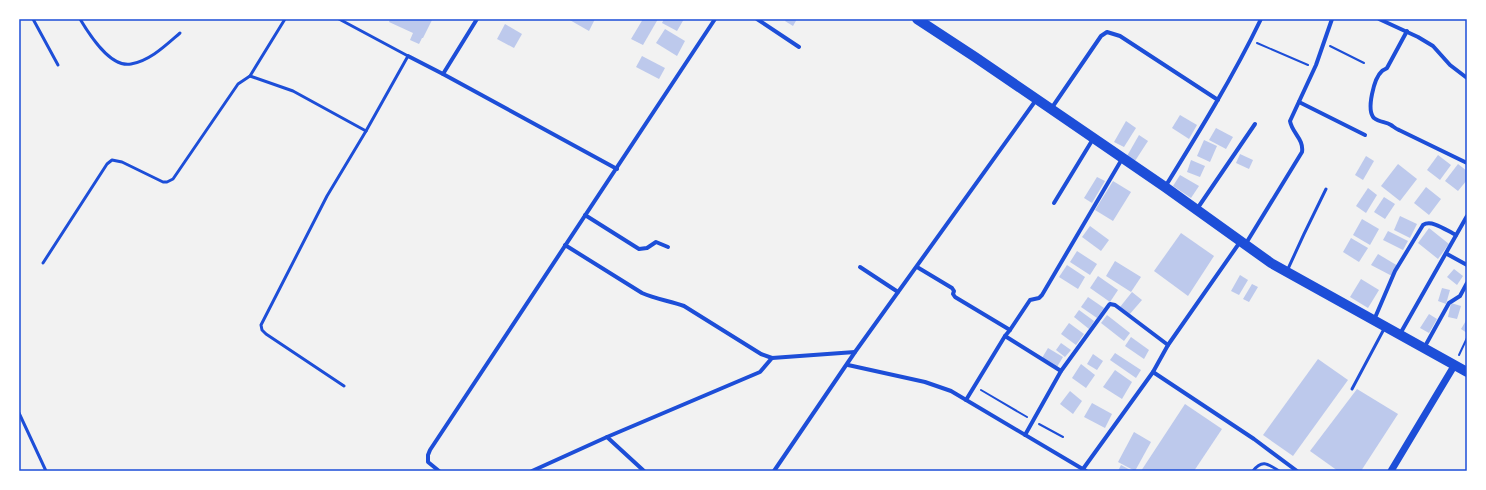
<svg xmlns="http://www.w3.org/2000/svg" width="1486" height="490" font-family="'Golos Text',sans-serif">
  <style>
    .building { fill: #bdc9ec }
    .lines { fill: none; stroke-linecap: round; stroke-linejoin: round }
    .path { stroke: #1d4ed8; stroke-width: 2 }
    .service { stroke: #1d4ed8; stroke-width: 3 }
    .minor { stroke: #1d4ed8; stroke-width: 4 }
    .tertiary { stroke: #1d4ed8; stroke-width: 7 }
    .primary { stroke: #1d4ed8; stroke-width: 10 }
    .neatline { fill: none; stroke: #1d4ed8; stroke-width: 1.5 }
  </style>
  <rect width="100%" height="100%" fill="#f2f2f2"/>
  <!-- building -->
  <g class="building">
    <polygon points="390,19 428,19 432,20 423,38 422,38 419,44 410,40 413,33 389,22"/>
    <polygon points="568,19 595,19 589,31"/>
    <polygon points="643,19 658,19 643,45 631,39"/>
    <polygon points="664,19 684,19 677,31 662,23"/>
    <polygon points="786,19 797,19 793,26 785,21"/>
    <polygon points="505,24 522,34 514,48 497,39"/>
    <polygon points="665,29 685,41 677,56 656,43"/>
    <polygon points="642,56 665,68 659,79 636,67"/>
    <polygon points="1180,115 1197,125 1189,139 1172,128"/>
    <polygon points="1126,121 1136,128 1124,147 1114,142"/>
    <polygon points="1216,128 1233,137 1226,149 1209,140"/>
    <polygon points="1139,135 1148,141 1135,161 1127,156"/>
    <polygon points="1204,140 1217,146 1210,162 1197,156"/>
    <polygon points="1240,154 1253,160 1249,169 1236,163"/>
    <polygon points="1438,155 1451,165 1440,180 1427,170"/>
    <polygon points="1366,156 1374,161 1363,180 1355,175"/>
    <polygon points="1191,160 1205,166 1200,177 1187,172"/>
    <polygon points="1398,164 1417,179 1400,201 1381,186"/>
    <polygon points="1458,164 1467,171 1467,180 1458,191 1445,181"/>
    <polygon points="1180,175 1199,186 1191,198 1173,186"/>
    <polygon points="1097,177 1105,181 1092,203 1084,198"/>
    <polygon points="1113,181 1131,192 1113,221 1095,210"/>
    <polygon points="1426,187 1441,199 1429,215 1414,203"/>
    <polygon points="1368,188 1377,195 1366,213 1356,206"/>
    <polygon points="1384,197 1395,204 1385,219 1374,212"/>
    <polygon points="1400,216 1417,224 1410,238 1394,230"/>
    <polygon points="1362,219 1379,229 1370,245 1353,235"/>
    <polygon points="1090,226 1109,240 1101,251 1082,237"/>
    <polygon points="1429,228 1449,244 1438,259 1418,243"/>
    <polygon points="1388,231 1408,241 1403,250 1383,240"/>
    <polygon points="1181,233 1214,256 1188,296 1154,271"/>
    <polygon points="1351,238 1368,248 1359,262 1343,252"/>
    <polygon points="1077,251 1097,264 1090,275 1070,262"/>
    <polygon points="1378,254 1398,266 1392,276 1371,265"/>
    <polygon points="1115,261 1141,277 1131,292 1106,276"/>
    <polygon points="1067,265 1085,277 1078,289 1059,277"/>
    <polygon points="1454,269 1463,276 1457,285 1447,277"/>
    <polygon points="1240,275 1248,280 1239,295 1231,291"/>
    <polygon points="1098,276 1118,290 1110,302 1090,288"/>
    <polygon points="1361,279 1379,290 1368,308 1350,297"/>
    <polygon points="1252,284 1258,287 1249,302 1243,299"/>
    <polygon points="1442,288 1450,290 1446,304 1438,301"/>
    <polygon points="1132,292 1142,300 1129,315 1120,307"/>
    <polygon points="1088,297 1104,308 1097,318 1081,307"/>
    <polygon points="1451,303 1461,306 1457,319 1448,317"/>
    <polygon points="1079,310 1094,321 1089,329 1074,317"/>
    <polygon points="1429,314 1437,319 1429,333 1420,328"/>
    <polygon points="1107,315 1130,333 1124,341 1101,323"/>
    <polygon points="1467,319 1467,333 1461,329"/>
    <polygon points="1069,323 1084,334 1076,345 1061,334"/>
    <polygon points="1131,337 1149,350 1144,359 1125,346"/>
    <polygon points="1061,343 1071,350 1065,357 1056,350"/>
    <polygon points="1048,348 1063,357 1057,367 1042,358"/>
    <polygon points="1115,353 1141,370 1136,378 1110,360"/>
    <polygon points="1093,354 1103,361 1097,370 1087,364"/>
    <polygon points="1318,359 1348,380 1293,456 1263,435"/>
    <polygon points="1081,364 1095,375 1086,388 1072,378"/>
    <polygon points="1115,370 1132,382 1122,399 1103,387"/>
    <polygon points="1357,389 1398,414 1361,471 1338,471 1310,451"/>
    <polygon points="1070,391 1082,401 1073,414 1060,404"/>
    <polygon points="1092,403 1112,414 1105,428 1084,417"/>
    <polygon points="1185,404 1222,429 1194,471 1141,471"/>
    <polygon points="1134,432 1151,442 1135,471 1118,462"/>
    <polygon points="1121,465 1132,471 1118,471"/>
  </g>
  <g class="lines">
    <!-- path -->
    <g class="path">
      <polyline points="1257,43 1308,65"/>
      <polyline points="1330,46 1364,63"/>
      <polyline points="1459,355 1467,338"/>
      <polyline points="981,390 1027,417"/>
      <polyline points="1039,424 1063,437"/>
    </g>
    <!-- service -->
    <g class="service">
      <polyline points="33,19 58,65"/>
      <path d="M80,19C89,34 110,68 131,64C150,61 166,45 180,33"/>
      <polyline points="250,76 293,91 366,131 408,56 339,19"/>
      <polyline points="43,263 107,164 112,160 122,162 163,182 167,182 173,179 238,84 250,76 285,19"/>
      <polyline points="1287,271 1304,234 1326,189"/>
      <polyline points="344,386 266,334 262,330 261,325 327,196 366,131"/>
      <polyline points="1352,389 1384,329"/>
      <polyline points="19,413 46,471"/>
      <path d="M1253,471C1262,459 1268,464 1279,471"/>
    </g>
    <!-- minor -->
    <g class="minor">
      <polyline points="757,19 799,47"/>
      <polyline points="1379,19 1418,37 1433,46 1450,65 1467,78"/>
      <path d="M1407,31L1387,68C1386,69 1383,70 1382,71C1374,78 1366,110 1374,118C1379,122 1386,122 1391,125C1394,127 1396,129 1399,130L1467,163"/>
      <polyline points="408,56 443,74 617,169"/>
      <polyline points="443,74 477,19"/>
      <polyline points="1299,102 1365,135"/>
      <polyline points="1051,109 1101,36 1107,32 1120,36 1218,100"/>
      <path d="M1165,187C1199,132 1233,77 1261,19"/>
      <polyline points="1054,203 1093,139"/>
      <polyline points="1197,209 1255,124"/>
      <polyline points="585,215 639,249 647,248 656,242 668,247"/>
      <path d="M565,245L642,293C655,299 670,301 684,306L761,354L772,358L855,352"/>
      <path d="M1245,245L1302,152C1304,139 1292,133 1290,121L1316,65L1332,19"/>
      <polyline points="1447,254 1467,265"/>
      <polyline points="860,267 898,292"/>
      <polyline points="917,267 952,288 954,291 953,294 955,297 1010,330"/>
      <path d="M1374,320L1395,271L1423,225C1432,219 1447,231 1456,235"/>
      <polyline points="1400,334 1467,216"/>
      <polyline points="1005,336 1061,371"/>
      <polyline points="1424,348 1449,303 1460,296 1467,283"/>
      <polyline points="848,365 925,382 951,391 1086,471"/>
      <polyline points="1153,372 1254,439 1297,471"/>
      <polyline points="966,400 1005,336 1010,330 1030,300 1039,298 1042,295 1122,159"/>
      <polyline points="1025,435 1061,371 1109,305 1110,304 1115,305 1168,345"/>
      <polyline points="607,437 644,471"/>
      <polyline points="1083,469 1153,372 1168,345 1240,242"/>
      <polyline points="439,471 428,462 428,455 430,450 715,19"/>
      <polyline points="532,471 607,437 760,372 772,358"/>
      <polyline points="774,471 855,352 1036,100"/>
    </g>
    <!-- tertiary -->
    <polyline class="tertiary" points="1391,471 1454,366"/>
    <!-- primary -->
    <polyline class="primary" points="917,19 975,57 1165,187 1271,263 1467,372"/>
  </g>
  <!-- border -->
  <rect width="1486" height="490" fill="none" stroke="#ffffff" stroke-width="40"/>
  <rect x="20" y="20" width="1446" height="450" class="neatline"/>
</svg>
